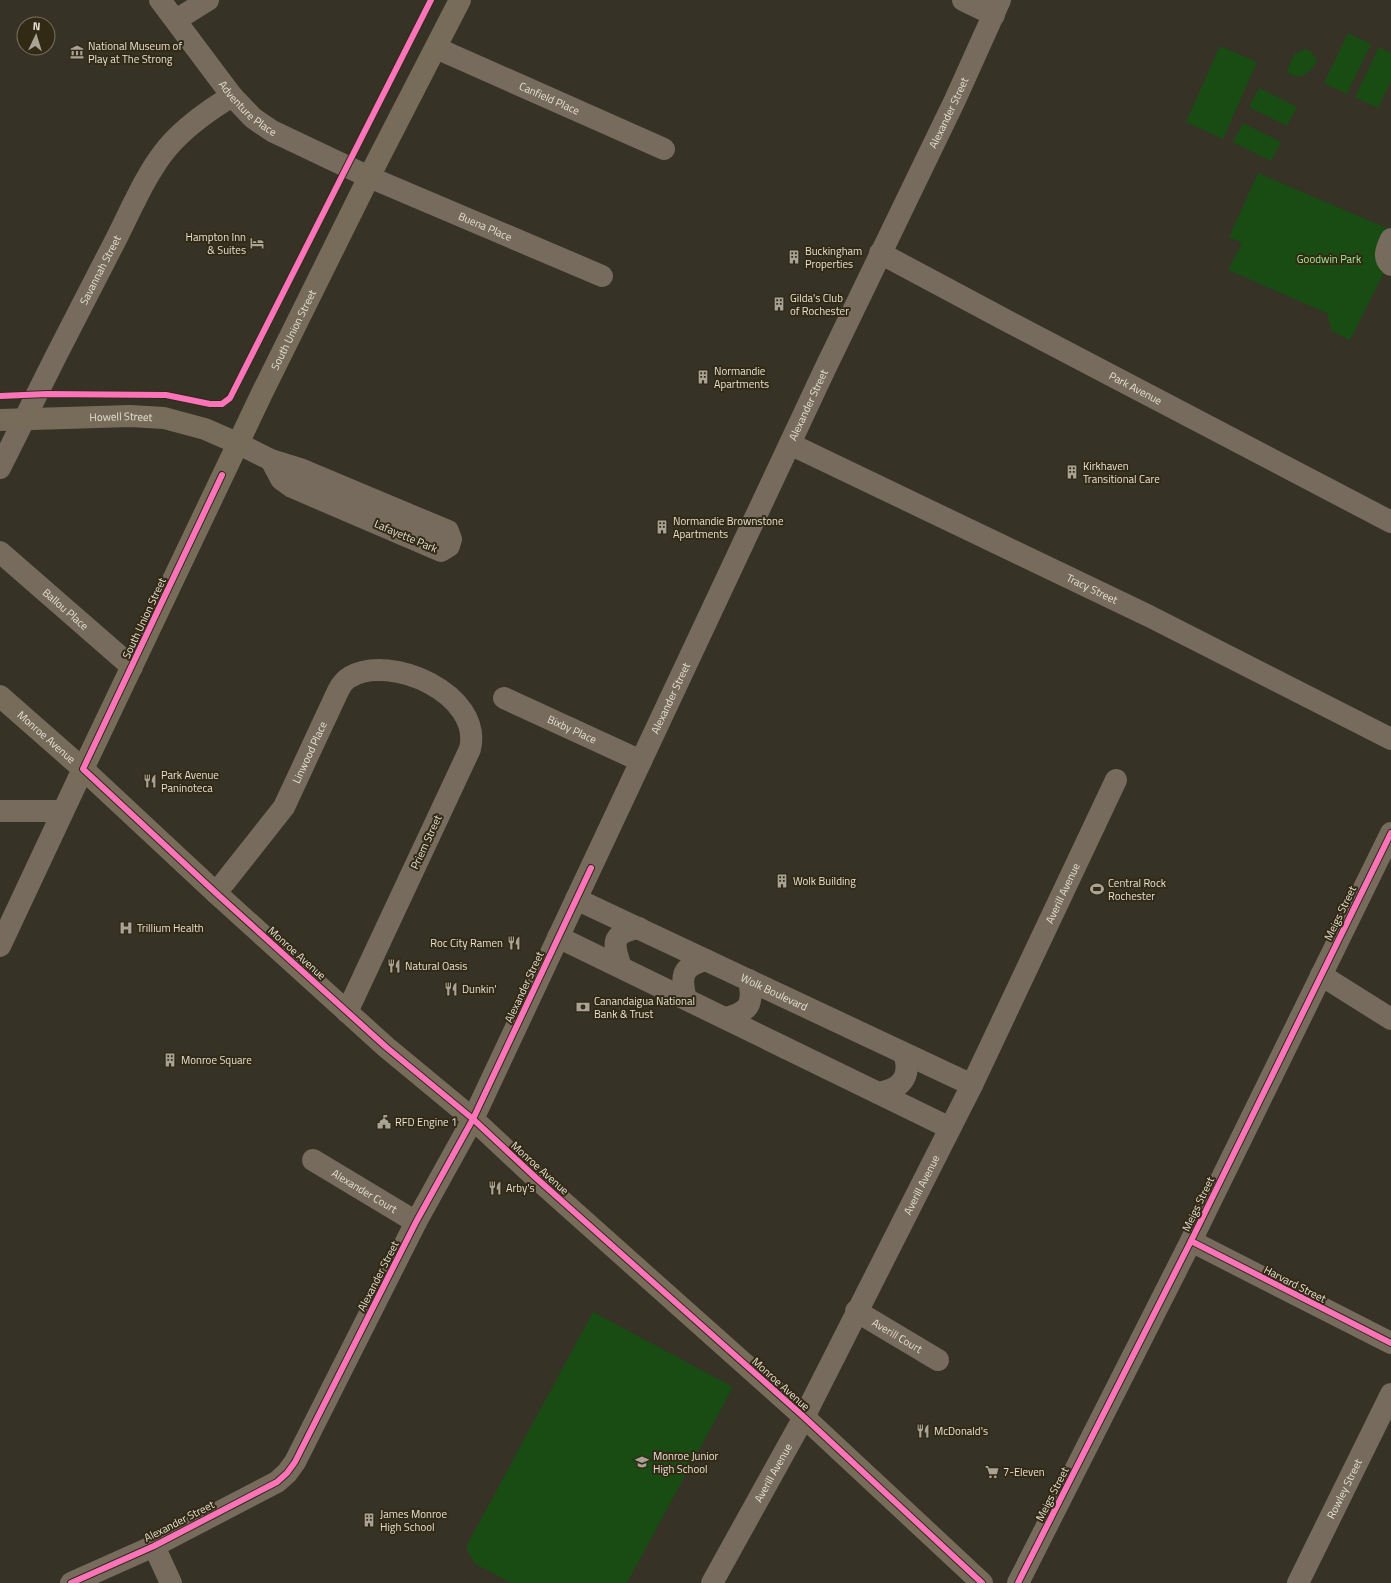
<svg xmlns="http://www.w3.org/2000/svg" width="1391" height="1583" font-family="'Titillium Web',sans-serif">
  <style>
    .green { fill: #194c13 }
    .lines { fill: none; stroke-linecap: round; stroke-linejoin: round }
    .minor { stroke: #766b5c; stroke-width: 22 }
    .major { stroke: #776c5a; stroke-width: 22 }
    .cycleway-casing { stroke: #332a16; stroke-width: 8 }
    .cycleway { stroke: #fb73b8; stroke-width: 6 }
    .labels { text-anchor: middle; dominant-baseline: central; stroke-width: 4; stroke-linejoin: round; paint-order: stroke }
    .poi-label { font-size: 11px; fill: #e5e0d3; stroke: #332a16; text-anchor: start }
    .street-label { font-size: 11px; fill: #e5e0d3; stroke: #332a16 }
    .park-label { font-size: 11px; fill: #9fef95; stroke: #332a16 }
  </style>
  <rect width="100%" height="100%" fill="#363226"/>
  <!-- green -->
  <g class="green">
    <polygon points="1348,33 1371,44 1347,94 1324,83"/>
    <polygon points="1220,46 1257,62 1223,139 1186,122"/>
    <polygon points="1379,47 1391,53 1391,81 1378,108 1355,97"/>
    <path d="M1305,48L1312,53L1317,60C1312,72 1299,82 1287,72L1294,54L1303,51Z"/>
    <polygon points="1259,88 1297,107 1287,126 1249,107"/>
    <polygon points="1243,123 1281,142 1271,161 1233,142"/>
    <polygon points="1258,173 1391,230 1389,263 1350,340 1332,331 1327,313 1228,270 1242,243 1229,237"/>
    <polygon points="593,1312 733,1387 627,1583 511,1583 474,1563 466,1547"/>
  </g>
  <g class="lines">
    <!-- minor -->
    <g class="minor">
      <path id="s1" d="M160,0L232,96L253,118L272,131L369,177L602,276"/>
      <polyline points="963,0 994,15"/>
      <polyline points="176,20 208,0"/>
      <path id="s2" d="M436,48L664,149"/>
      <path d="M1391,239C1387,248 1382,257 1391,265"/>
      <path id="s3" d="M880,253L1011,323L1391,522"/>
      <polyline points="237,443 271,460 300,469 448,531 451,539 449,546 441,551 292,487 281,479 271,460"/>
      <path id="s4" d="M790,444L1149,616L1391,739"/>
      <path id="s5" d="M0,468C36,395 73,322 111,249C128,217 145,174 168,147C186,126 209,110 232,96"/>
      <path id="s6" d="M0,552L132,667"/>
      <path id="s7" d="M504,698L641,761"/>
      <polyline points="0,811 63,811"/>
      <path id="s8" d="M216,893L284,807L338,691C341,685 344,680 350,677C390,653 483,694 470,749L347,1012"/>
      <path id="s9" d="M576,899L972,1085"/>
      <polyline points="558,937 950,1128"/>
      <polyline points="0,946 83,769"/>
      <path d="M621,967C613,944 610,933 639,928"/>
      <polyline points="1321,975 1391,1019"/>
      <path d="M686,999C680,976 682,966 706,960"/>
      <path d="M725,1018C749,1012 754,1005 749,980"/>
      <path d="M878,1093C901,1089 912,1077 904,1054"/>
      <path id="s10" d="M313,1160L416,1222"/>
      <polyline points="1191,1241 1391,1343"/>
      <path id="s11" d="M856,1311L938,1360"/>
      <polyline points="154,1546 171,1583"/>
      <path id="s12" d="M71,1583L154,1546L277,1482L287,1473L295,1462L416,1222L473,1119L824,371L955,100L1000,0"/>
      <path id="s13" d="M712,1583L804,1417L972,1085L1116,780"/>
      <polyline points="1018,1583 1191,1241 1391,833"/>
      <path id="s14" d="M1298,1583L1391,1394"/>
    </g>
    <!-- major -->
    <g class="major">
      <path id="s15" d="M0,420L130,416L164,418L205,429L237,443"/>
      <path id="s16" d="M0,696L83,769L216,893L386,1047L473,1119L535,1177L804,1417L982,1583"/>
      <path id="s17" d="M83,769L263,391L369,177L460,0"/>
    </g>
    <!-- cycleway casing -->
    <g class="cycleway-casing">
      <g id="cycleway">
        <polyline points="0,396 47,394 166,395 210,404 222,404 230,398 431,0"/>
        <polyline points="222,475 83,769 216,893 386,1047 473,1119 535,1177 804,1417 982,1583"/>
        <polyline points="1191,1241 1391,1343"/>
        <polyline points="71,1583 154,1546 277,1482 287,1473 295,1462 416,1222 473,1119 591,868"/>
        <polyline points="1018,1583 1191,1241 1391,833"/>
      </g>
    </g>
    <!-- cycleway -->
    <use href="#cycleway" class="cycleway"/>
  </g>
  <!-- icons -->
  <defs>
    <g id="museum-bare" transform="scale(1.08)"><path d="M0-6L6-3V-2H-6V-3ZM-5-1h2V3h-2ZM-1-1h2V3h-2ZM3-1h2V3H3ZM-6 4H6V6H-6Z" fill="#a8a396" stroke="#332a16" stroke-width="2.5" paint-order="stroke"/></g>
    <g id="hotel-bare" transform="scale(1.08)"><path d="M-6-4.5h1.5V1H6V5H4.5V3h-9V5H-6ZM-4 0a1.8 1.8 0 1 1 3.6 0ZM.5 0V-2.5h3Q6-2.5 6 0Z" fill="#a8a396" stroke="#332a16" stroke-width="2.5" paint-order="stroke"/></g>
    <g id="building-bare" transform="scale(1.08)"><path d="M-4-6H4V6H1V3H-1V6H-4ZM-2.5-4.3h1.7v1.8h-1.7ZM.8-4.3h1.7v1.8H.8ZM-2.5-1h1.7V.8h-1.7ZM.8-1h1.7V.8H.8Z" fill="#a8a396" stroke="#332a16" stroke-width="2.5" paint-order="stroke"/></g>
    <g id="restaurant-bare" transform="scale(1.08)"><path d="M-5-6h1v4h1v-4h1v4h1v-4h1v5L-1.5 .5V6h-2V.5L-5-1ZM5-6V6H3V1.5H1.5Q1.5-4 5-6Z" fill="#a8a396" stroke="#332a16" stroke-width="2.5" paint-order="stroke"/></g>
    <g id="stadium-bare" transform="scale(1.08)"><path d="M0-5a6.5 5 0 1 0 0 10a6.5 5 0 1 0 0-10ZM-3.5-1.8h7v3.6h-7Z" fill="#a8a396" stroke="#332a16" stroke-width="2.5" paint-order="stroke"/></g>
    <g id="hospital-bare" transform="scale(1.08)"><path d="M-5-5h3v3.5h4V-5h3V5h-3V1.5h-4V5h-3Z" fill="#a8a396" stroke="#332a16" stroke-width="2.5" paint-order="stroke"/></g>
    <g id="bank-bare" transform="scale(1.08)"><path d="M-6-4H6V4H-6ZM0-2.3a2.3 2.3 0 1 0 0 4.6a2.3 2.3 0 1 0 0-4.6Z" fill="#a8a396" stroke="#332a16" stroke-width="2.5" paint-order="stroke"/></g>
    <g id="civic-bare" transform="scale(1.08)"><path d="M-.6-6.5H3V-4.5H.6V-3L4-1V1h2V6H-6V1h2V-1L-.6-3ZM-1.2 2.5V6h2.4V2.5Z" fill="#a8a396" stroke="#332a16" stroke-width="2.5" paint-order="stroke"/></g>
    <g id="school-bare" transform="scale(1.08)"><path d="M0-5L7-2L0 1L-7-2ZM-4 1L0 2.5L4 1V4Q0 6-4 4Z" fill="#a8a396" stroke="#332a16" stroke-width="2.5" paint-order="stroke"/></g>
    <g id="supermarket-bare" transform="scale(1.08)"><path d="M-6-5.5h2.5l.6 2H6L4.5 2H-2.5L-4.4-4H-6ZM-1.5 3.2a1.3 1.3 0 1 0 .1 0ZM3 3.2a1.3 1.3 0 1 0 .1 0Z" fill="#a8a396" stroke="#332a16" stroke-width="2.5" paint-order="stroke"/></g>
  </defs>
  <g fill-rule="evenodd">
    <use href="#museum-bare" x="77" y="52"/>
    <use href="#hotel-bare" x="257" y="243"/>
    <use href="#building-bare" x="794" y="257"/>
    <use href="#building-bare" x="779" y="304"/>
    <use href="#building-bare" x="703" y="377"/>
    <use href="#building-bare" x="1072" y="472"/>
    <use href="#building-bare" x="662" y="527"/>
    <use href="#restaurant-bare" x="150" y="781"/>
    <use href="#building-bare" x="782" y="881"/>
    <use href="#stadium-bare" x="1097" y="889"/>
    <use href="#hospital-bare" x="126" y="928"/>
    <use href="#restaurant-bare" x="514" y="943"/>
    <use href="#restaurant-bare" x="394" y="966"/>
    <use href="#restaurant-bare" x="451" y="989"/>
    <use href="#bank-bare" x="583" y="1007"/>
    <use href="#building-bare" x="170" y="1060"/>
    <use href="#civic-bare" x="384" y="1122"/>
    <use href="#restaurant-bare" x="495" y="1188"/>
    <use href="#restaurant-bare" x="923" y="1431"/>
    <use href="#school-bare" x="642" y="1462"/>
    <use href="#supermarket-bare" x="992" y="1472"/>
    <use href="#building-bare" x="369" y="1520"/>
  </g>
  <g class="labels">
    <!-- poi labels -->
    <g class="poi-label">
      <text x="88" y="46">National Museum of<tspan x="88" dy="13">Play at The Strong</tspan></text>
      <text x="246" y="237" text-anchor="end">Hampton Inn<tspan x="246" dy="13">&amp; Suites</tspan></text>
      <text x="805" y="251">Buckingham<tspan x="805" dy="13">Properties</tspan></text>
      <text x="790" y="298">Gilda's Club<tspan x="790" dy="13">of Rochester</tspan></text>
      <text x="714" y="371">Normandie<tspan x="714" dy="13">Apartments</tspan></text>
      <text x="1083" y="466">Kirkhaven<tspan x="1083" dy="13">Transitional Care</tspan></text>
      <text x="673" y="521">Normandie Brownstone<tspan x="673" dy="13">Apartments</tspan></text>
      <text x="161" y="775">Park Avenue<tspan x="161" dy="13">Paninoteca</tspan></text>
      <text x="793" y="881">Wolk Building</text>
      <text x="1108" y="883">Central Rock<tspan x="1108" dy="13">Rochester</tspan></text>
      <text x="137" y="928">Trillium Health</text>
      <text x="503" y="943" text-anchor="end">Roc City Ramen</text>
      <text x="405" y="966">Natural Oasis</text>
      <text x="462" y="989">Dunkin'</text>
      <text x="594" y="1001">Canandaigua National<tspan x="594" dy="13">Bank &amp; Trust</tspan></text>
      <text x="181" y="1060">Monroe Square</text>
      <text x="395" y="1122">RFD Engine 1</text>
      <text x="506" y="1188">Arby's</text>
      <text x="934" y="1431">McDonald's</text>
      <text x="653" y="1456">Monroe Junior<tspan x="653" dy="13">High School</tspan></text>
      <text x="1003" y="1472">7-Eleven</text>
      <text x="380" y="1514">James Monroe<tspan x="380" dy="13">High School</tspan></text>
    </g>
    <!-- street labels -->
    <g class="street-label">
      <text stroke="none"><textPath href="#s2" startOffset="124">Canfield Place</textPath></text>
      <text stroke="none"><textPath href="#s1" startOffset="140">Adventure Place</textPath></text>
      <text stroke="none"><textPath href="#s12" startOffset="1756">Alexander Street</textPath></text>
      <text stroke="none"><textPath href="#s1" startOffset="407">Buena Place</textPath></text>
      <text stroke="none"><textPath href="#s5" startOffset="222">Savannah Street</textPath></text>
      <text stroke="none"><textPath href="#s17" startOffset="487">South Union Street</textPath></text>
      <text stroke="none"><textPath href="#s3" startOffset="289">Park Avenue</textPath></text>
      <text stroke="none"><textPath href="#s12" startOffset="1432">Alexander Street</textPath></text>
      <text stroke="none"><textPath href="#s15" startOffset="121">Howell Street</textPath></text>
      <text transform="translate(406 536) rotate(23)">Lafayette Park</text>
      <text stroke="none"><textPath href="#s4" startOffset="335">Tracy Street</textPath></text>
      <text stroke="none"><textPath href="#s6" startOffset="87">Ballou Place</textPath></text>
      <text transform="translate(144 618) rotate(-65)">South Union Street</text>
      <text stroke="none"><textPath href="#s12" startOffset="1108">Alexander Street</textPath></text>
      <text stroke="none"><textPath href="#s7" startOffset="75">Bixby Place</textPath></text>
      <text stroke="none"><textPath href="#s16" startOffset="62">Monroe Avenue</textPath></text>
      <text stroke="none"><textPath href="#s8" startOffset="170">Linwood Place</textPath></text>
      <text transform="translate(426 842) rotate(-65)">Priem Street</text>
      <text stroke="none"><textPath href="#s13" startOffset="774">Averill Avenue</textPath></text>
      <text transform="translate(1340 913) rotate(-64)">Meigs Street</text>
      <text transform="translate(297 953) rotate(42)">Monroe Avenue</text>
      <text transform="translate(524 987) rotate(-65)">Alexander Street</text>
      <text stroke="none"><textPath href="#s9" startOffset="219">Wolk Boulevard</textPath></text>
      <text transform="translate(540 1168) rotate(42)">Monroe Avenue</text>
      <text stroke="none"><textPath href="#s13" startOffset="450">Averill Avenue</textPath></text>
      <text stroke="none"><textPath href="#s10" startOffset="60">Alexander Court</textPath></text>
      <text transform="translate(1198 1204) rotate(-64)">Meigs Street</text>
      <text transform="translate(378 1276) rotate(-63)">Alexander Street</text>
      <text transform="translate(1295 1284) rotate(27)">Harvard Street</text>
      <text stroke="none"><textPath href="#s11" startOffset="48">Averill Court</textPath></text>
      <text transform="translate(781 1384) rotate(42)">Monroe Avenue</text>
      <text stroke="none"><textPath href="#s13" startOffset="126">Averill Avenue</textPath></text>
      <text stroke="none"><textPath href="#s14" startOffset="105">Rowley Street</textPath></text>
      <text transform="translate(1052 1494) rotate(-63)">Meigs Street</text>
      <text transform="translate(179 1521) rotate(-27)">Alexander Street</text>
    </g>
    <!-- park labels -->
    <g class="park-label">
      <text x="1329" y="259">Goodwin Park</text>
    </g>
  </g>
  <!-- north arrow -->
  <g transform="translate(36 36) rotate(4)"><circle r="19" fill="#332a16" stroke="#7a7362"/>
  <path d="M0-3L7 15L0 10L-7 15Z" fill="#a8a396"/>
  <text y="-6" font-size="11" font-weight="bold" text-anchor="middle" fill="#e5e0d3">N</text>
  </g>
</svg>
